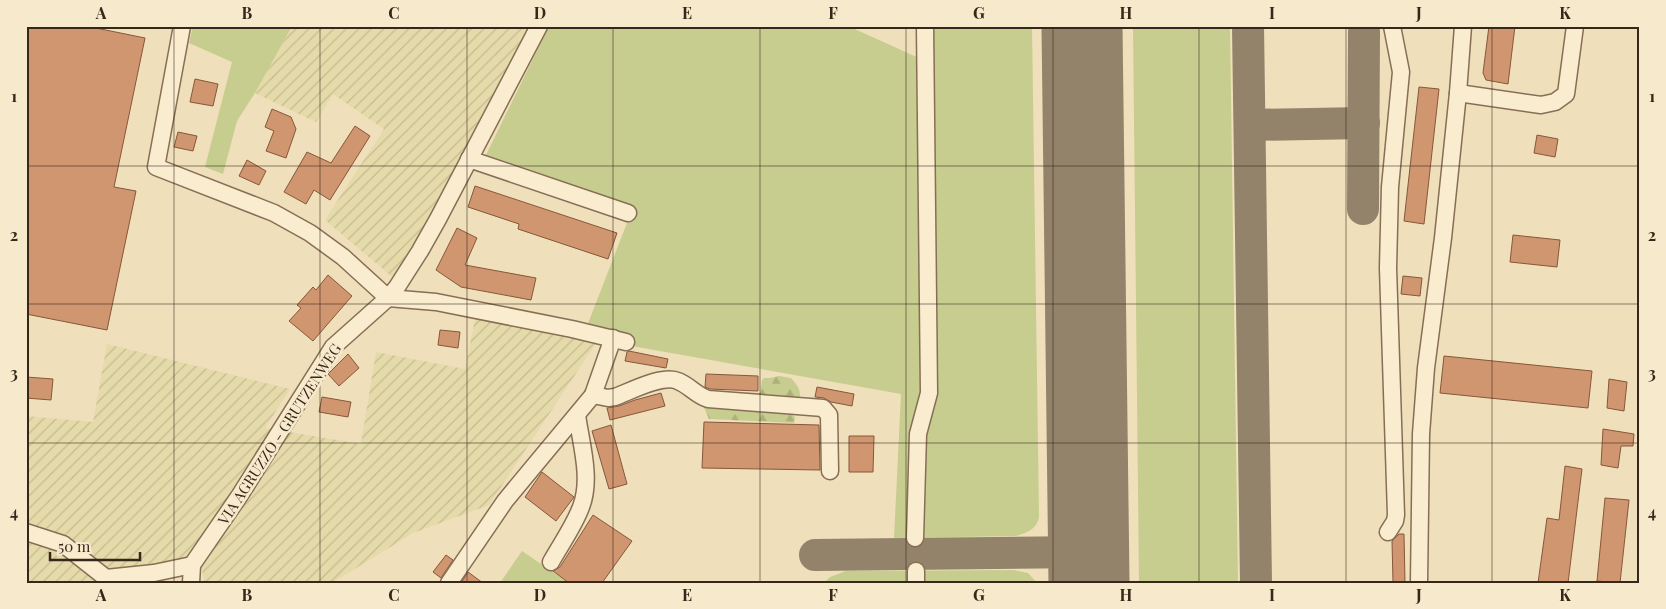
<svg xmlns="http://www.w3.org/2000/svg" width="1666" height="609" font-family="'Playfair Display',serif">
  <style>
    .farmland { fill: url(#farmland-furrows) }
    .grass { fill: #c7cd8f }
    .forest { fill: url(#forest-firs) }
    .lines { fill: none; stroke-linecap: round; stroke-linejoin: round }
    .taxiway { stroke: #92836a; stroke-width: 32 }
    .runway { stroke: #92836a; stroke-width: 81 }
    .building { fill: #cf966f; stroke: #87573a }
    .minor-casing { stroke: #876f55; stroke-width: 19 }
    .minor { stroke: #faeccf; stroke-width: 16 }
    .grid { fill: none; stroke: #35271a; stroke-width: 1; stroke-opacity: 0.55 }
    .labels { text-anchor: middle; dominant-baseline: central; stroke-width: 5; stroke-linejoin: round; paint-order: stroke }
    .street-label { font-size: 15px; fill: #35271a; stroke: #f7e9cb }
    .neatline { fill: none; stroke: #35271a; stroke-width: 2 }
    .grid-label { font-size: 16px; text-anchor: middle; font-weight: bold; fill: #35271a }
  </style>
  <defs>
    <pattern id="farmland-furrows" width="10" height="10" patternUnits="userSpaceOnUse" patternTransform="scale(1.25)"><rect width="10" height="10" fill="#e5daa9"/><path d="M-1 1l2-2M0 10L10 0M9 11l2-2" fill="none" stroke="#c5bb91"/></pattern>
    <pattern id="forest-firs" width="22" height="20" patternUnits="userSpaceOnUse" patternTransform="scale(1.25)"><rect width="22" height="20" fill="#c7cd8f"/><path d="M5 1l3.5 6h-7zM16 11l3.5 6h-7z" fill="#acb07b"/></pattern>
  </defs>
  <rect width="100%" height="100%" fill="#efdfbb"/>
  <!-- farmland -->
  <g class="farmland">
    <polygon points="292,26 535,26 396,280 325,220 384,129 333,94 316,122 255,93"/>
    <polygon points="476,314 598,340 489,505 413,533 332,583 204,583 202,569 113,583 26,583 26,416 93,422 107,344 290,389 265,428 361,444 376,352 465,369"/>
  </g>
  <!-- grass -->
  <g class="grass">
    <polygon points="193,26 292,26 255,93 237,121 223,174 205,167 232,62 189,43"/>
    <path d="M549,26H848L921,59L929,26H1032L1039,517C1037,529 1027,533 1016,536L894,538L901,394L626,345L587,326L632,210L484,159Z"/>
    <polygon points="1133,26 1230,26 1238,583 1139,583"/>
    <polygon points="522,551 569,583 500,583"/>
    <polygon points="1014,570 1028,573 1037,583 824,583 830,577 846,571"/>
  </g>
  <!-- forest -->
  <path class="forest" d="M779,376L791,378C804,392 802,399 791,413L795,417L794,423L709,419L701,401L723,392L760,393L762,380L764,378H770Z"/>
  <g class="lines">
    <!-- taxiway -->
    <g class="taxiway">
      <polyline points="1248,26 1256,583"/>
      <polyline points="1250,125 1364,123"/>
      <polyline points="1363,209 1364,32"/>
      <polyline points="815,555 1089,552"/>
    </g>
    <!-- runway -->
    <polyline class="runway" points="1082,26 1089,583"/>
  </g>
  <!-- building -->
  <g class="building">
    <polygon points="26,26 86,26 145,38 114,187 136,191 107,330 26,314"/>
    <polygon points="1489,26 1515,26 1508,84 1486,80 1483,73"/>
    <polygon points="195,79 218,84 213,106 190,102"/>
    <polygon points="1419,87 1439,89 1424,224 1404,221"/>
    <polygon points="272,109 291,117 296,129 286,158 266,151 274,131 265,127"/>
    <polygon points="355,126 370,136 330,200 314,190 306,204 284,192 307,152 331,163"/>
    <polygon points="178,132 197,136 193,151 174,147"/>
    <polygon points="1537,135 1558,139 1555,157 1534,153"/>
    <polygon points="247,160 266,171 259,185 239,176"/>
    <polygon points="475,186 617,233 608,259 518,229 519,224 468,207"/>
    <polygon points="457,228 477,238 465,265 536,278 531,300 461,287 436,270"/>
    <polygon points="1513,235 1560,240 1557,267 1510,262"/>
    <polygon points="328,275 352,296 313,341 289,321 301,308 297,305 313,287 316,290"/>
    <polygon points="1403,276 1422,278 1420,296 1401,294"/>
    <polygon points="440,330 460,332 458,348 438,345"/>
    <polygon points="629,351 668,359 666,368 625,361 627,352"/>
    <polygon points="348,354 359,368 339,386 328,374"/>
    <polygon points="1444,356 1592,371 1588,408 1440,393"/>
    <polygon points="706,374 758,376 758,391 710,389 705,387"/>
    <polygon points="26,377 53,379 51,400 26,398"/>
    <polygon points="1609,379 1627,382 1624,411 1607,408"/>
    <polygon points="817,387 854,394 852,406 831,402 824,398 815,397"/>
    <polygon points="661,393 665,406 610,420 607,408 619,406 635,400"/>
    <polygon points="322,397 351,402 348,417 319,412"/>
    <polygon points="704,422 819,425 820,470 702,468"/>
    <polygon points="611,425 627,484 609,489 592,431"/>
    <polygon points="1603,429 1634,434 1633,446 1621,446 1618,468 1601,465"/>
    <polygon points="849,436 874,436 873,472 849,472"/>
    <polygon points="1565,466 1582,469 1568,583 1538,583 1547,518 1559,520"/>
    <polygon points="542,472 574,497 556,521 525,497"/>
    <polygon points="1605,498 1629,500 1620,583 1597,581"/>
    <polygon points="593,515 632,541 602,583 569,583 553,571 560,567"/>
    <polygon points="1399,534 1404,534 1405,583 1393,583 1392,541"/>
    <polygon points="446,555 453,560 441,578 433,572"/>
    <polygon points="468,572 483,583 461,583"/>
  </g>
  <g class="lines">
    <!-- minor casing -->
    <g class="minor-casing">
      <g id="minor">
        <polyline points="182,26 156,167 274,213 310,233 343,257 388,298 436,302 572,329 626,342"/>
        <polyline points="1458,93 1541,105 1555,102 1566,94 1575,26"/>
        <polyline points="469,159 628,213"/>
        <path d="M593,395L608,398L615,397C631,391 663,374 678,381C690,386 696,395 708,399L823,408L829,415L830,471"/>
        <polyline points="26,532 63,544 106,578 154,573 192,565 240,495 333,347 388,298 397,287 420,251 438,219 539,26"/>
        <polyline points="1388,532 1395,521 1396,515 1388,268 1390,187 1401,72 1392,26"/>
        <polyline points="915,538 918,434 929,393 925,26"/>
        <path d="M551,562C561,544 574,526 581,507C592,479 581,444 577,415"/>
        <polyline points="916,571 916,583"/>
        <polyline points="191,583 192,565"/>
        <polyline points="449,583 505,501 593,395 613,338"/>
        <polyline points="1419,583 1421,434 1426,368 1443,238 1458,93 1463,26"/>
      </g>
    </g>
    <!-- minor -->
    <use href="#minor" class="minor"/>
  </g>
  <!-- grid -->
  <path class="grid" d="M174,26V583M320,26V583M467,26V583M613,26V583M760,26V583M906,26V583M1053,26V583M1199,26V583M1346,26V583M1492,26V583M26,166H1640M26,304H1640M26,443H1640"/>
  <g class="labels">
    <!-- street labels -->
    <g class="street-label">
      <text transform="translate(279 434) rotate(-57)">VIA AGRUZZO - GRUTZENWEG</text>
    </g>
  </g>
  <!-- border -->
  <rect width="1666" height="609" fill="none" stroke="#f7e9cb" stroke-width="55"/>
  <!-- scale -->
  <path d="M50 552v8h90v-8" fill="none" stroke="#35271a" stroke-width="2.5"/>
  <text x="58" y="552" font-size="15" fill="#35271a" stroke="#f7e9cb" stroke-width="4" paint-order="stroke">50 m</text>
  <rect x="28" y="28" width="1610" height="554" class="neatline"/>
  <g class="grid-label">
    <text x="101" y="19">A</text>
    <text x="247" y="19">B</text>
    <text x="394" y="19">C</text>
    <text x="540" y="19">D</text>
    <text x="687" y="19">E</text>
    <text x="833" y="19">F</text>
    <text x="979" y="19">G</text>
    <text x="1126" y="19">H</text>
    <text x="1272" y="19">I</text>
    <text x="1419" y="19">J</text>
    <text x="1565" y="19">K</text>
    <text x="14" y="102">1</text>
    <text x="1652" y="102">1</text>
    <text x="14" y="241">2</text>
    <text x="1652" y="241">2</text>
    <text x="14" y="379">3</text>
    <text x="1652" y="379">3</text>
    <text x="14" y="518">4</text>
    <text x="1652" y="518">4</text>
    <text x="101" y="601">A</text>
    <text x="247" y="601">B</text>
    <text x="394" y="601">C</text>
    <text x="540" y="601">D</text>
    <text x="687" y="601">E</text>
    <text x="833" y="601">F</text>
    <text x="979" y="601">G</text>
    <text x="1126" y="601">H</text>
    <text x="1272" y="601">I</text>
    <text x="1419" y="601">J</text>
    <text x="1565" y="601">K</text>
  </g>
</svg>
